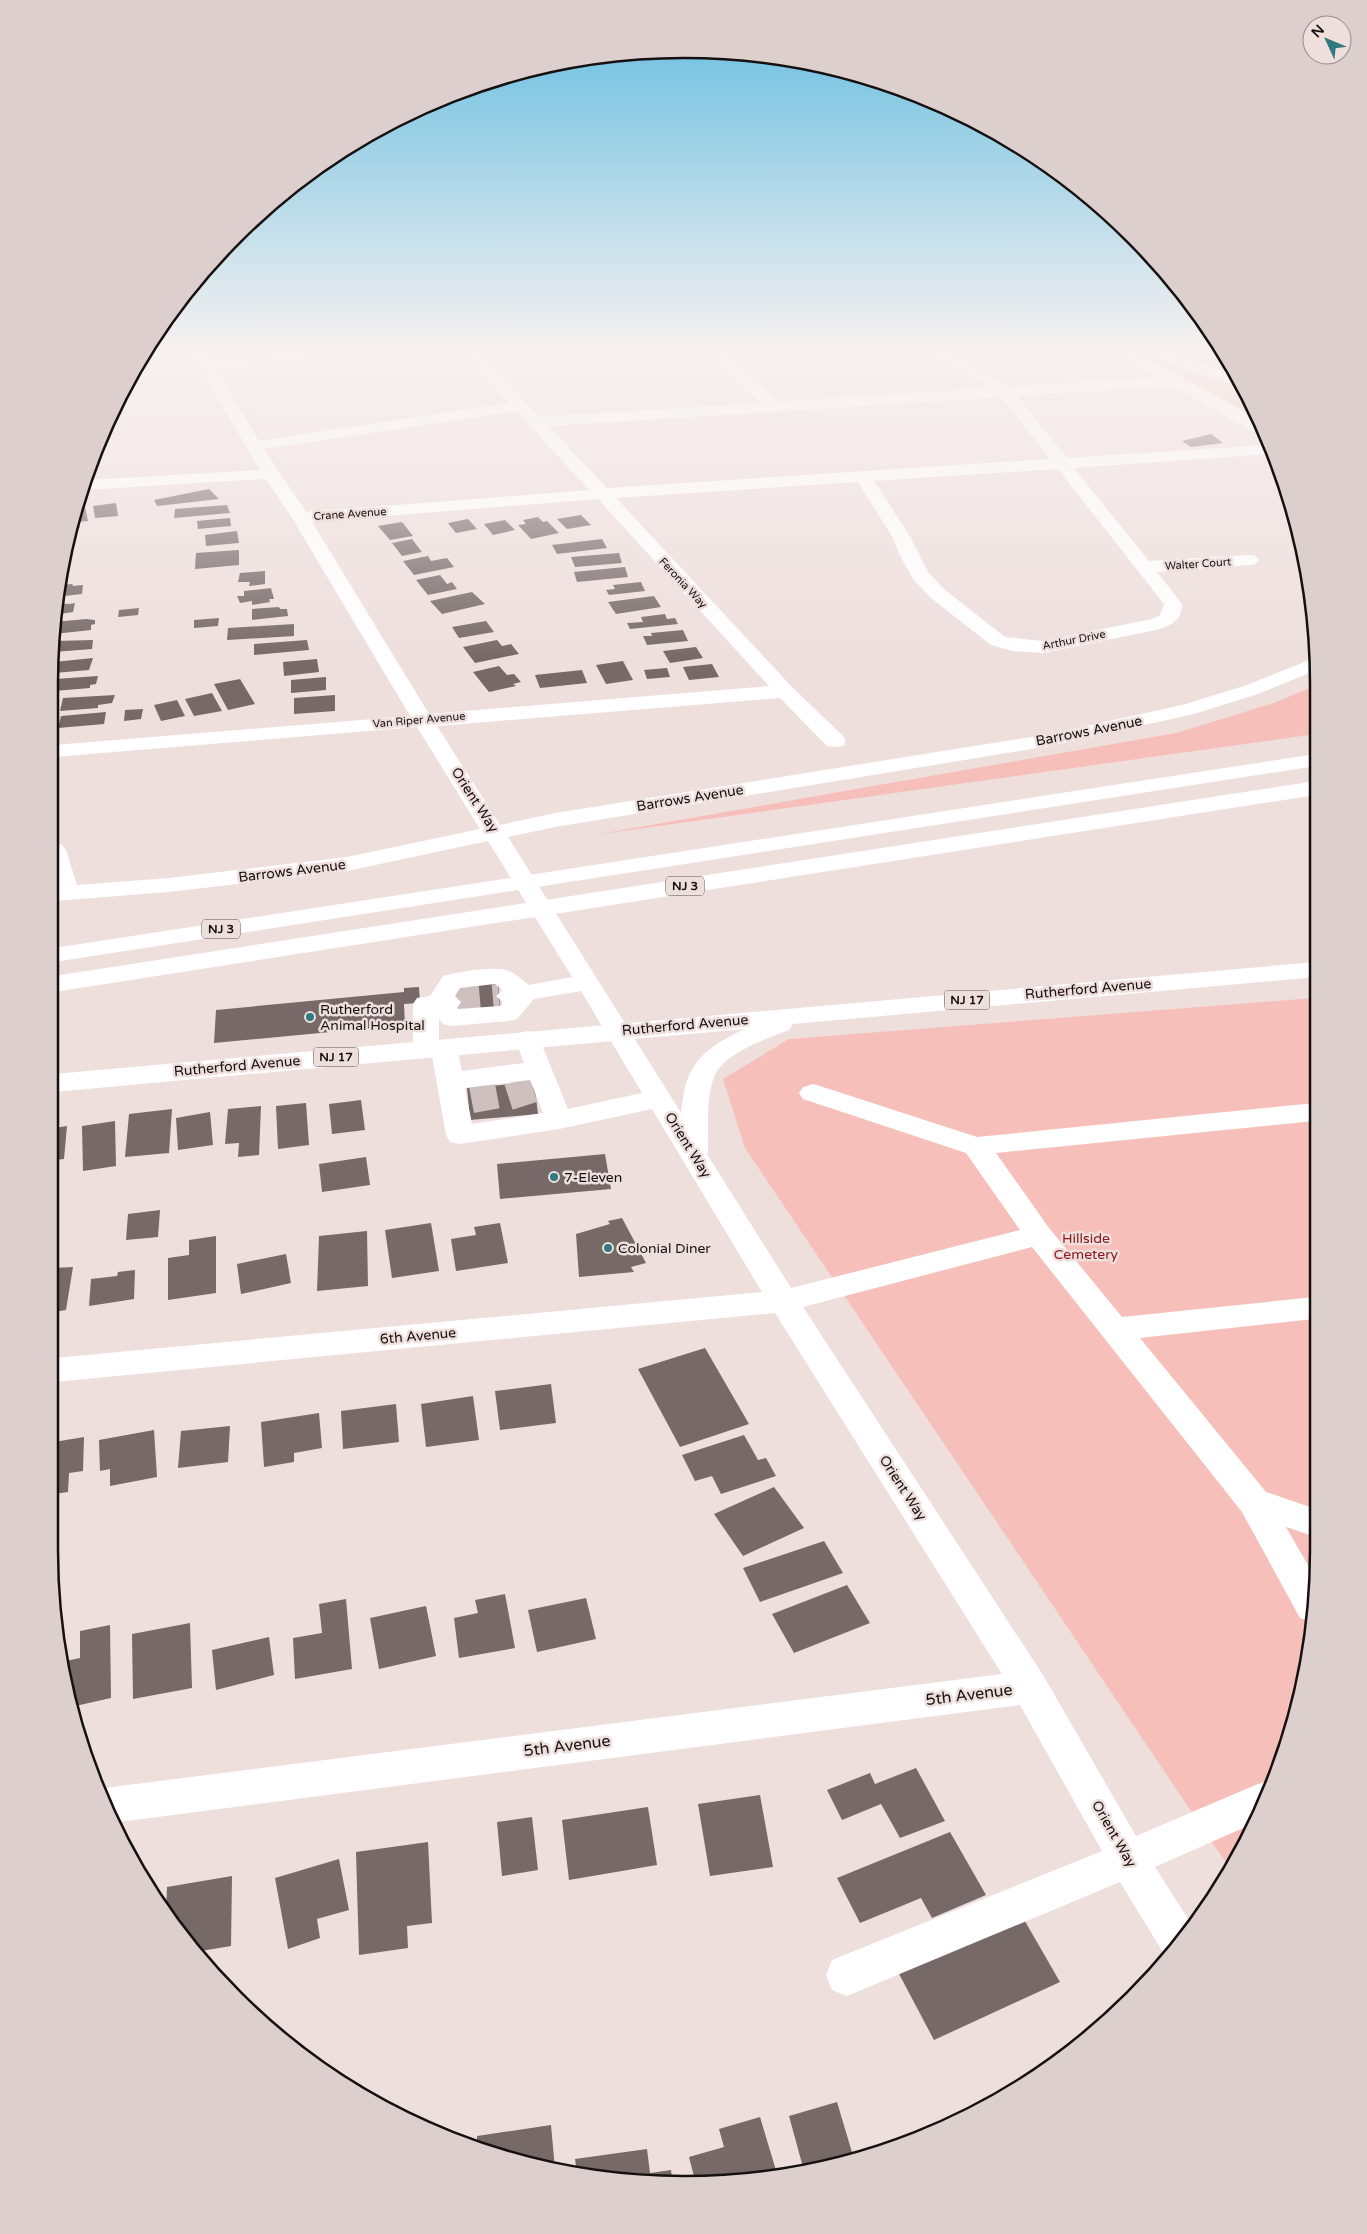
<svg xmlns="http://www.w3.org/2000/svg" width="1367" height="2234" font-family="'Varela Round',sans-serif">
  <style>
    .green { fill: #f7bfba }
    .building { fill: #766968 }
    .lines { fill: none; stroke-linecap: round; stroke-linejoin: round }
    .minor-tunnel { stroke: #cec0be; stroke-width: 26; stroke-dasharray: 26 13; stroke-linecap: butt }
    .minor { fill: #fff; fill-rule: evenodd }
    .major { fill: #fff; fill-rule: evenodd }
    .highway { fill: #fff; fill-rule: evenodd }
    .poi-dot { fill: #30797e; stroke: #eedfdd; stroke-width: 2 }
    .labels { text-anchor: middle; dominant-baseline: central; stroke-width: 5; stroke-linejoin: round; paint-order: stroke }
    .far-street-label { font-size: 11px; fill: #161110; stroke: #eedfdd }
    .shield { fill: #eedfdd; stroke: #574f4e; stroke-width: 1 }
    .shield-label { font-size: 12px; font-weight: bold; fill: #161110 }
    .street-label { font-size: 14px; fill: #161110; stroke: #eedfdd }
    .poi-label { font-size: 14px; fill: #161110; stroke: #eedfdd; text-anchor: start }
    .park-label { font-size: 14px; fill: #8c1a20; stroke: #eedfdd }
    .near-street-label { font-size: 16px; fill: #161110; stroke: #eedfdd }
    .rim { fill: none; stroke: #161110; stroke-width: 2.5 }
  </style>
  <rect width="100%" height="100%" fill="#eedfdd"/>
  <!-- green -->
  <g class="green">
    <polygon points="1153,346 1219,346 1237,376"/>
    <polygon points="1128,349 1243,390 1254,416"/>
    <polygon points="1317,685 1316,734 594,835 1176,733 1274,703"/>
    <polygon points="1315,998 1313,1633 1270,1793 1228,1866 745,1148 723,1079 789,1039"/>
  </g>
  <!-- building -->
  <g class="building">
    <polygon points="1211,434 1223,443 1191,447 1182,441"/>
    <polygon points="209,489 219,499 157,506 154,500"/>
    <polygon points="81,501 84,501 88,521 78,522 80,528 73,529"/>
    <polygon points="116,503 118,516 95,518 93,506"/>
    <polygon points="227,505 230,513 174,518 175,509"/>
    <polygon points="581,515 591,525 567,529 557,519"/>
    <polygon points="538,517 543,522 547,521 559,533 531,539 518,525 526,524 523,520"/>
    <polygon points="230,518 231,526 198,529 197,521"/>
    <polygon points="468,519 477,529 456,533 448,523"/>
    <polygon points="505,520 515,530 493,535 484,524"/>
    <polygon points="402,522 413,536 390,540 378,526"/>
    <polygon points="237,531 239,543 206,546 205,535"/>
    <polygon points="412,539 422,552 402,556 392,543"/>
    <polygon points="602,539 607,548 557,554 552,545"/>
    <polygon points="239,550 239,565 195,569 196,553"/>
    <polygon points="619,553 622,563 575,567 571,557"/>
    <polygon points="428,556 431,561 447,558 454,567 414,575 403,561"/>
    <polygon points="63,566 67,566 67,579 60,579"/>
    <polygon points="625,567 628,577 577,582 574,572"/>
    <polygon points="265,571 265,584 249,586 250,582 238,582 240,573"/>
    <polygon points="440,575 447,584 452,582 457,589 428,595 416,580"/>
    <polygon points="641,582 645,591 609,595 606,590 615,589 613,585"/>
    <polygon points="73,584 72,586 83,585 82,594 55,597 58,585"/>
    <polygon points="271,588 274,599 269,599 270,602 252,605 252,601 240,603 237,596 244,596 244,591"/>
    <polygon points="472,592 485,604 442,614 430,601"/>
    <polygon points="654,596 661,607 616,614 608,602"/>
    <polygon points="54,603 69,604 75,603 73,612 54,615"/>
    <polygon points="279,607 280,609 287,609 288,616 252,620 252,609"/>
    <polygon points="139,608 138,615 118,617 119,610"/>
    <polygon points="665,614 667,619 675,618 678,624 630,629 627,623 643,622 641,617"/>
    <polygon points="219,618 218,626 194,628 194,620"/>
    <polygon points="86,619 95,620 95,624 91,625 91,630 54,634 54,622"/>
    <polygon points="486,621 494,632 459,638 452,627"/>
    <polygon points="294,624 294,636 227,640 228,628"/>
    <polygon points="683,630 688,641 647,645 643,636 652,636 651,633"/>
    <polygon points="93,640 92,649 54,652 54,641"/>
    <polygon points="307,640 309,650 254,655 254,644"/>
    <polygon points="497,640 502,646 511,644 519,654 475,663 463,647"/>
    <polygon points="696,647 703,658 670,663 663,651"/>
    <polygon points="93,658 89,670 54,673 54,662"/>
    <polygon points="317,659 319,672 284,676 283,662"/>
    <polygon points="623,661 633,680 606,684 596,665"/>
    <polygon points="712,664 719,677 689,680 683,667"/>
    <polygon points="499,666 507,675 514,674 521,682 513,684 516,686 489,692 473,672"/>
    <polygon points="667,668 670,677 647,679 644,670"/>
    <polygon points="582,670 587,683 540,688 535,675"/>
    <polygon points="98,676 96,684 90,685 90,688 54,691 55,679"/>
    <polygon points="326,677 326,690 291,693 291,680"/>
    <polygon points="240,679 255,704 228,710 214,684"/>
    <polygon points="212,693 222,711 194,716 185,699"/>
    <polygon points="115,695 112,703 98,705 98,708 60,711 63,698"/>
    <polygon points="335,695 335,711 294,714 294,698"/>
    <polygon points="177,700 185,716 161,721 154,705"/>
    <polygon points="143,709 141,719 124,721 125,710"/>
    <polygon points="106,712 104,724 58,728 61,716"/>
    <polygon points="498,982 501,1011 455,1015 453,985"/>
    <polygon points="419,987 420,1003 404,1004 405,1025 214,1043 216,1010 404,992 404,988"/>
    <polygon points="534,1082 538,1114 470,1120 467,1088"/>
    <polygon points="361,1100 365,1130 332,1134 329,1104"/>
    <polygon points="306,1103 309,1145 278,1149 276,1106"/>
    <polygon points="261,1106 259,1155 238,1157 239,1143 225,1144 228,1109"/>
    <polygon points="172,1109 169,1153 125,1157 129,1114"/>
    <polygon points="210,1112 213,1145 178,1150 176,1118"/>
    <polygon points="115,1121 116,1166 83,1171 82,1126"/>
    <polygon points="67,1126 64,1159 54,1160 54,1128"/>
    <polygon points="605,1154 611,1189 500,1199 497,1164"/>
    <polygon points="366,1157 370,1185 322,1192 319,1164"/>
    <polygon points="160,1210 158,1237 126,1240 128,1214"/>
    <polygon points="622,1218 646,1263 631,1267 634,1272 579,1277 576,1234 610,1224 608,1221"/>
    <polygon points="431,1223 439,1271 392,1278 385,1230"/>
    <polygon points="500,1223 508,1263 456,1271 451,1239 476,1235 474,1227"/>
    <polygon points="367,1231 368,1286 317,1291 319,1236"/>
    <polygon points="216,1236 216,1293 168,1300 168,1258 189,1255 189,1240"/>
    <polygon points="286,1254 291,1283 241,1294 237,1264"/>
    <polygon points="73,1267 66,1310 54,1312 54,1268"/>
    <polygon points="135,1270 134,1299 89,1306 91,1279 117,1276 118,1272"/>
    <polygon points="705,1348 749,1424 680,1447 638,1369"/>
    <polygon points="551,1384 556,1423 500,1430 495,1391"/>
    <polygon points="473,1396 479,1440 426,1447 421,1404"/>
    <polygon points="396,1404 399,1442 343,1449 341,1411"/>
    <polygon points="319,1413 322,1448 294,1453 294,1462 264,1467 261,1422"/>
    <polygon points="230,1426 228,1462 178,1468 181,1431"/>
    <polygon points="154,1430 157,1477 110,1486 110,1469 100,1471 99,1440"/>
    <polygon points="744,1435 758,1460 766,1458 776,1476 721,1494 712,1476 695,1481 682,1455"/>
    <polygon points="84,1437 83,1471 69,1473 68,1492 54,1494 54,1442"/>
    <polygon points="774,1487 804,1528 743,1556 714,1514"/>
    <polygon points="824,1541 843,1573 760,1602 743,1568"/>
    <polygon points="847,1585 870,1623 794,1653 772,1614"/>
    <polygon points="505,1594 515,1648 459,1658 454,1618 478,1613 475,1600"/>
    <polygon points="586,1598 596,1639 537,1652 528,1610"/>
    <polygon points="346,1599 352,1669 295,1679 293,1638 322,1633 319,1604"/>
    <polygon points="426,1606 436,1656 379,1669 370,1618"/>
    <polygon points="190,1623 192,1688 133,1699 132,1634"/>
    <polygon points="110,1625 111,1698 71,1707 61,1662 80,1658 80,1631"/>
    <polygon points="269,1637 274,1675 216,1690 212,1650"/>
    <polygon points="916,1768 945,1821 900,1838 881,1804 842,1820 827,1790 870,1773 875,1784"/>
    <polygon points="760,1795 773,1867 710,1876 698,1804"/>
    <polygon points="648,1807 657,1865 569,1880 562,1820"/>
    <polygon points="532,1817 538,1870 502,1876 497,1822"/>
    <polygon points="950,1832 986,1895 932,1918 921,1898 860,1923 837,1878"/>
    <polygon points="428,1842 432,1923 407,1926 408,1948 359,1955 356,1852"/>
    <polygon points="339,1859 349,1910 317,1919 320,1938 288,1949 275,1878"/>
    <polygon points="232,1876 231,1946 195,1952 180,1937 166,1914 167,1887"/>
    <polygon points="1022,1916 1060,1982 934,2040 898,1972"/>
    <polygon points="1068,2051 1068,2052 1044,2071 1041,2066"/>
    <polygon points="837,2102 854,2159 804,2171 789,2116"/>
    <polygon points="760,2117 778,2177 696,2184 689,2157 724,2147 719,2129"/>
    <polygon points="551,2125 555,2169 477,2151 477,2136"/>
    <polygon points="647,2149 650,2173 671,2170 673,2185 600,2180 577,2174 575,2159"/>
  </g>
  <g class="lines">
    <!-- minor-tunnel -->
    <g class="minor-tunnel">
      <polyline points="454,1001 499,997"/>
      <polyline points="517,1081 528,1115"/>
      <polyline points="482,1085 488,1117"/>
    </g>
    <!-- minor -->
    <path class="minor" d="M187,346H201L212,363L331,346H371L364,350L217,371L259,441L509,403L458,346H473L539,417L760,403L704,346H720L777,402L991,388L916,346H935L1009,387L1177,376L1185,381L1177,386L1017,396L1067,458L1266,445L1270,454L1074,468L1149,561L1250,555L1256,556L1259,560L1256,564L1250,565L1157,572L1182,604C1182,621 1170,626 1156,630L1043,653L1012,651L991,645L931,598L913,579L900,556L893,538L858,482L616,498L792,687L843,736L846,741L843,746L835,747L827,746L780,698L437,726L500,825L555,813L1050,734L1182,705L1244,686L1317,657V670L1258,694L1194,714L1050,746L555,827L508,837L791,1288L1020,1230L966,1153L803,1099L799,1093L803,1087L813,1084L823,1087L977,1137L1315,1103V1121L996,1153L1049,1228L1122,1317L1314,1297V1319L1140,1338L1266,1492L1313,1508V1536L1286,1527L1313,1574V1622L1300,1618L1242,1512L1032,1247L803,1307L1043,1675L1136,1836L1253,1786L1267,1781L1273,1783L1270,1793L1252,1824L1155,1867L1193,1927L1167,1959L1120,1882L847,1996L832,1990L826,1975L832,1960L1102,1851L1020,1705L111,1823L97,1790L104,1788L1002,1674L775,1313L54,1382V1358L762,1292L652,1109L559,1129L460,1144L450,1142L446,1135L432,1056L426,1057L417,1055L413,1049V1004L417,998L430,996L443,976C457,972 497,965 509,971C516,974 523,980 529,985L572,977L488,841L347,871L169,892L54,901V843L62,845L66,850L77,885L169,878L347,857L480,829L417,727L54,757V745L410,716L292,518L266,479L84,490L87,480L260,470ZM1002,397L1050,459L607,488L548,426ZM517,411L589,490L306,512L264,449ZM1058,469L1164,604L1160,615L1152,619L1043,641L1005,637L945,590L928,572L911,538L874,481ZM598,499L769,686L429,714L312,522ZM495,984L503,990L496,996L503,1002L500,1006L458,1009L457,1008L461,1002L455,996L460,988ZM581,991L642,1093L568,1109L537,1033L528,1031L519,1033L515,1039L524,1063L462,1071L457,1047L453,1041L439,1040V1019L443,1024L452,1026L508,1021L517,1019L534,999ZM530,1080L543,1113L472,1124L465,1088Z"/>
    <!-- major -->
    <path class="major" d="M1316,962V977L793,1024L789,1030C768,1038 724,1053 715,1075C705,1098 709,1128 708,1152L704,1159L694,1161L684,1159L680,1152C682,1087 679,1058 745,1029L54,1092V1074Z"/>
    <!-- highway -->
    <g class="highway">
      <polygon points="1102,346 1121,346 1220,398 1255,419 1261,432 1253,431"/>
      <polygon points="1137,346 1152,346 1238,377 1242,387 1138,351"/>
      <polygon points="1316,754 1316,766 54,962 54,948"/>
      <polygon points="1316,781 1316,795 54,992 54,976"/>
    </g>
  </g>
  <!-- sky -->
  <linearGradient id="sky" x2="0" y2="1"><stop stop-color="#61bce0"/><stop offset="0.53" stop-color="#f7f1f0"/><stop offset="1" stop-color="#f7f1f0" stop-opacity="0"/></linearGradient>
  <rect width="1367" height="659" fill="url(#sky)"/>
  <!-- markers -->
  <g class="poi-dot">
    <circle cx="310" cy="1017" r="5"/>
    <circle cx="554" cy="1177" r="5"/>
    <circle cx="608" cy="1248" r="5"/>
  </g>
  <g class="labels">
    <!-- far-street labels -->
    <g class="far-street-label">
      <text transform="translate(350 514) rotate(-4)">Crane Avenue</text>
      <text transform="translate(1198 564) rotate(-4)">Walter Court</text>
      <text transform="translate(683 583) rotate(47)">Feronia Way</text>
      <text transform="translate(1074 640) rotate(-11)">Arthur Drive</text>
      <text transform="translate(419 720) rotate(-5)">Van Riper Avenue</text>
    </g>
    <!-- shield labels -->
    <g class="shield">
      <rect x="666" y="876.5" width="38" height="19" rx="4"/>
      <rect x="202" y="919.5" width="38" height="19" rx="4"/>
      <rect x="944.5" y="990.5" width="45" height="19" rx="4"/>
      <rect x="313.5" y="1047.5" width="45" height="19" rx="4"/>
    </g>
    <g class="shield-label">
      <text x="685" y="886">NJ 3</text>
      <text x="221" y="929">NJ 3</text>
      <text x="967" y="1000">NJ 17</text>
      <text x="336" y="1057">NJ 17</text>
    </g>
    <!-- street labels -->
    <g class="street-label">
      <text transform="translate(1089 731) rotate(-11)">Barrows Avenue</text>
      <text transform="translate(690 798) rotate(-9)">Barrows Avenue</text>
      <text transform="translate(475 800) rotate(57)">Orient Way</text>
      <text transform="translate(292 871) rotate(-7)">Barrows Avenue</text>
      <text transform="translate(1088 989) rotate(-5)">Rutherford Avenue</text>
      <text transform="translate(685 1025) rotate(-5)">Rutherford Avenue</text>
      <text transform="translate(237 1066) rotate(-5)">Rutherford Avenue</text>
      <text transform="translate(688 1145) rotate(58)">Orient Way</text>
      <text transform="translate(418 1336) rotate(-5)">6th Avenue</text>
      <text transform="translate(903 1488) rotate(57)">Orient Way</text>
      <text transform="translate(1114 1834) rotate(60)">Orient Way</text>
    </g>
    <!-- poi labels -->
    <g class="poi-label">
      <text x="320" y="1009">Rutherford<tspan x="320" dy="16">Animal Hospital</tspan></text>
      <text x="564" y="1177">7-Eleven</text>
      <text x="618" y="1248">Colonial Diner</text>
    </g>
    <!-- park labels -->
    <g class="park-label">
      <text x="1086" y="1238">Hillside<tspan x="1086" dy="16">Cemetery</tspan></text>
    </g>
    <!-- near-street labels -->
    <g class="near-street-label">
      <text transform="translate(969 1695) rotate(-7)">5th Avenue</text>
      <text transform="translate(567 1746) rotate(-7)">5th Avenue</text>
    </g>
  </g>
  <!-- crop -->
  <path d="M0 0H1367V2234H0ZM684 58H684A626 626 0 0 1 1310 684V1550A626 626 0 0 1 684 2176H684A626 626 0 0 1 58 1550V684A626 626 0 0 1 684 58Z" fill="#ddcfcd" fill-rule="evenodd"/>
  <path class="rim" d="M684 58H684A626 626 0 0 1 1310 684V1550A626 626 0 0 1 684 2176H684A626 626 0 0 1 58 1550V684A626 626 0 0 1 684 58Z"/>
  <!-- north arrow -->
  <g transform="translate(1327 40) rotate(314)"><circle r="24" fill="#eedfdd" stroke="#988d8b"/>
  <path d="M0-4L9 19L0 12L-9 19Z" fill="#30797e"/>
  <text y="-8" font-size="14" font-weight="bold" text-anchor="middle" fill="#161110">N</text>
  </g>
</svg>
